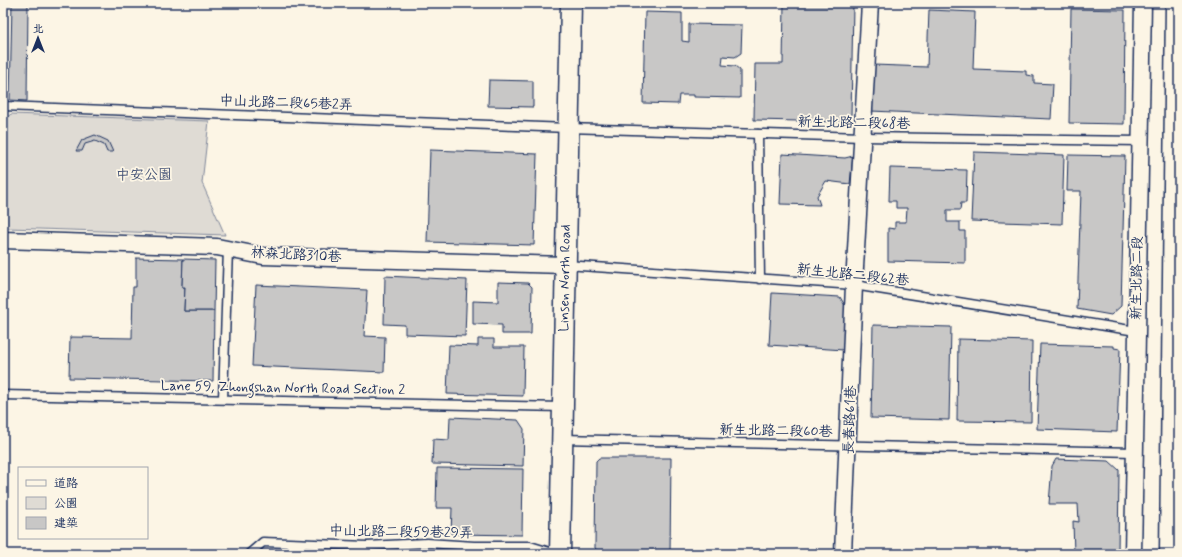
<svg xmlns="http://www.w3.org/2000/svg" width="1182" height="557" font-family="Mynerve,'LXGW WenKai TC',sans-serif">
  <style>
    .green { fill: #dfdbd4; stroke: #7d8599 }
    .building { fill: #c8c7c6; stroke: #1b2f5e }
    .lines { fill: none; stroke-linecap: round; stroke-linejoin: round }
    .service-casing { stroke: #1b2f5e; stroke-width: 11 }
    .minor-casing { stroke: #1b2f5e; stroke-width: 19 }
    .tertiary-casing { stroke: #1b2f5e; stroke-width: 23 }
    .service { stroke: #fcf5e5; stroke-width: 8 }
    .minor { stroke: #fcf5e5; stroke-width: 16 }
    .tertiary { stroke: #fcf5e5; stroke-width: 20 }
    .labels { text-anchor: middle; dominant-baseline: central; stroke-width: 3.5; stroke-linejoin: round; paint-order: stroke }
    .street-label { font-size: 14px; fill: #1b2f5e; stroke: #fcf5e5 }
    .park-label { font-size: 14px; fill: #425176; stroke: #fcf5e5 }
  </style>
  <rect width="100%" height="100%" fill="#fcf5e5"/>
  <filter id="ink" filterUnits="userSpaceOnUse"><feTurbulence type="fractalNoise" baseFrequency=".025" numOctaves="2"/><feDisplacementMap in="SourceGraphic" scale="8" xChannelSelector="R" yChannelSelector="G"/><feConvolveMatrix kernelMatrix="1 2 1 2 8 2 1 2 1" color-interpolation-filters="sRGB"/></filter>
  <g filter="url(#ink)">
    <!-- green -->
    <polygon class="green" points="11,114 209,121 202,183 225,235 8,228 3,223 3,121"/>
    <!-- building -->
    <g class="building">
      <polygon points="12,3 28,3 27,101 10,100"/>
      <polygon points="784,3 853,5 851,116 844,122 754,120 755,64 783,64"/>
      <polygon points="1071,9 1125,10 1124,124 1069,123"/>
      <polygon points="929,10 975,12 973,69 1026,71 1026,75 1034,76 1034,83 1053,84 1051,119 871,111 874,65 927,67"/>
      <polygon points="645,12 682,13 682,41 689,42 689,24 742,25 741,53 735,57 723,56 722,65 735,66 740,70 740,98 694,97 694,95 679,95 678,104 643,103"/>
      <polygon points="489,80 533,81 533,107 488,106"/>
      <polygon points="95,135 108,141 113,152 107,152 104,145 95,141 85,144 82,151 76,151 82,140"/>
      <polygon points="430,150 537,154 534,245 427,242"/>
      <polygon points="974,152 1064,155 1062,224 971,221"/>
      <polygon points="782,154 845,158 853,156 850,184 826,181 817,196 820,205 780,204"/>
      <polygon points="1068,155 1125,156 1121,306 1111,315 1077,309 1081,191 1067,191"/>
      <polygon points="890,168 967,170 966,203 961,203 960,210 947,210 947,222 960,222 960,231 965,231 965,263 888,261 888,228 895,229 895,222 906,222 907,208 896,208 896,201 889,201"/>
      <polygon points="136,258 183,259 182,287 185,287 184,311 214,311 213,381 69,378 70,337 132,338 133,287 136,287"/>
      <polygon points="183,259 215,260 214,311 184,311 185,287 182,287"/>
      <polygon points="385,276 467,280 465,336 405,334 405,325 384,324"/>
      <polygon points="498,282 528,283 532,287 531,334 502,334 502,325 473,324 473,301 498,302"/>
      <polygon points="256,285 367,290 364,336 385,337 384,372 252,366"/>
      <polygon points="772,293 840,297 847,309 844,350 769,345"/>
      <polygon points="873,325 951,327 949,420 871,418"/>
      <polygon points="478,339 494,339 494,347 524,347 523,396 447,394 449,345 478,346"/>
      <polygon points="958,339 1032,341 1031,422 957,421"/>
      <polygon points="1040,344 1114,346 1114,348 1120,349 1117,432 1037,429"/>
      <polygon points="450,417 518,420 524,429 523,466 432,464 433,439 449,440"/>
      <polygon points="599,458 671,458 670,554 601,554 595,548 596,461"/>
      <polygon points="1056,459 1109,461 1119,470 1118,553 1116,554 1074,554 1073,521 1079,522 1078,504 1049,504 1052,466"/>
      <polygon points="437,468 523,469 522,535 451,534 452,508 436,508"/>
      <polygon points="385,552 472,553 384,554"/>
    </g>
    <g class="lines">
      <!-- service casing -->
      <g class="service-casing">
        <g id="service">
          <polyline points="3,106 568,128 863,137 1140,141"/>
          <polyline points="758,134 760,279"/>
          <polyline points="566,265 854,285 1136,331"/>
          <polyline points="3,395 562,407"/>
          <polyline points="223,399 228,249"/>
          <polyline points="562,439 1134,452"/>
          <polyline points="249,554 263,542 367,546 427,543 474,546 530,546 556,554"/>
        </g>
      </g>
      <!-- minor casing -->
      <g class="minor-casing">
        <g id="minor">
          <polyline points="3,240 217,247 263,256 565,265"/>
          <polyline points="843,554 854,285 870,3"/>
          <polyline points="1133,554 1143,3"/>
        </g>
      </g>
      <!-- tertiary casing -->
      <g class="tertiary-casing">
        <g id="tertiary">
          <polyline points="560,554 571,3"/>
          <polyline points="1170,554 1176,3"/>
        </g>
      </g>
      <!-- service -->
      <use href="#service" class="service"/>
      <!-- minor -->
      <use href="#minor" class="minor"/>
      <!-- tertiary -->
      <use href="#tertiary" class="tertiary"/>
    </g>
  </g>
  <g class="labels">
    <!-- street labels -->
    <g class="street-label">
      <text transform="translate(286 103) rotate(2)">中山北路二段65巷2弄</text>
      <text transform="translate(854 123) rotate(1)">新生北路二段68巷</text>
      <text transform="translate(296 255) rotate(3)">林森北路310巷</text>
      <text transform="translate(853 275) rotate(6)">新生北路二段62巷</text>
      <text transform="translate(565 278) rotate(-89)">Linsen North Road</text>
      <text transform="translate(1137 278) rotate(-89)">新生北路二段</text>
      <text transform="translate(283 388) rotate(1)">Lane 59, Zhongshan North Road Section 2</text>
      <text transform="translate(850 420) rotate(-88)">長春路61巷</text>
      <text transform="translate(776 431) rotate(1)">新生北路二段60巷</text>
      <text transform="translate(401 532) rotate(1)">中山北路二段59巷29弄</text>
    </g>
    <!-- park labels -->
    <g class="park-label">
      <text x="144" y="175">中安公園</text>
    </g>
  </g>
  <!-- margin -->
  <rect width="1182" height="557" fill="none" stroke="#fcf5e5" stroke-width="16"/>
  <rect x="8" y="8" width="1166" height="541" fill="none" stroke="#1b2f5e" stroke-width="1.5" filter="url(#ink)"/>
  <!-- legend -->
  <rect x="18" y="467" width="130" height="72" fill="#fcf5e5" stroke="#a2a6af"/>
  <rect x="26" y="480" width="20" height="6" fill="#fcf5e5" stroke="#a2a6af"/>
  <text x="54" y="487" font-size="12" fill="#1b2f5e">道路</text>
  <rect x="26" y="497" width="20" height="12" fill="#dfdbd4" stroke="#a2a6af"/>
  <text x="54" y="507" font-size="12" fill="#1b2f5e">公園</text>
  <rect x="26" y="517" width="20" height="12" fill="#c8c7c6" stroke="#a2a6af"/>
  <text x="54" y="527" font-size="12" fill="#1b2f5e">建築</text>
  <!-- north arrow -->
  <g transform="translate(38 38)" stroke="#fcf5e5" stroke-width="3" paint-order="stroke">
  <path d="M0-3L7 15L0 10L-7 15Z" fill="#1b2f5e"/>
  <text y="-6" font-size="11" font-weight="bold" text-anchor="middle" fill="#1b2f5e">北</text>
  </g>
</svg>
